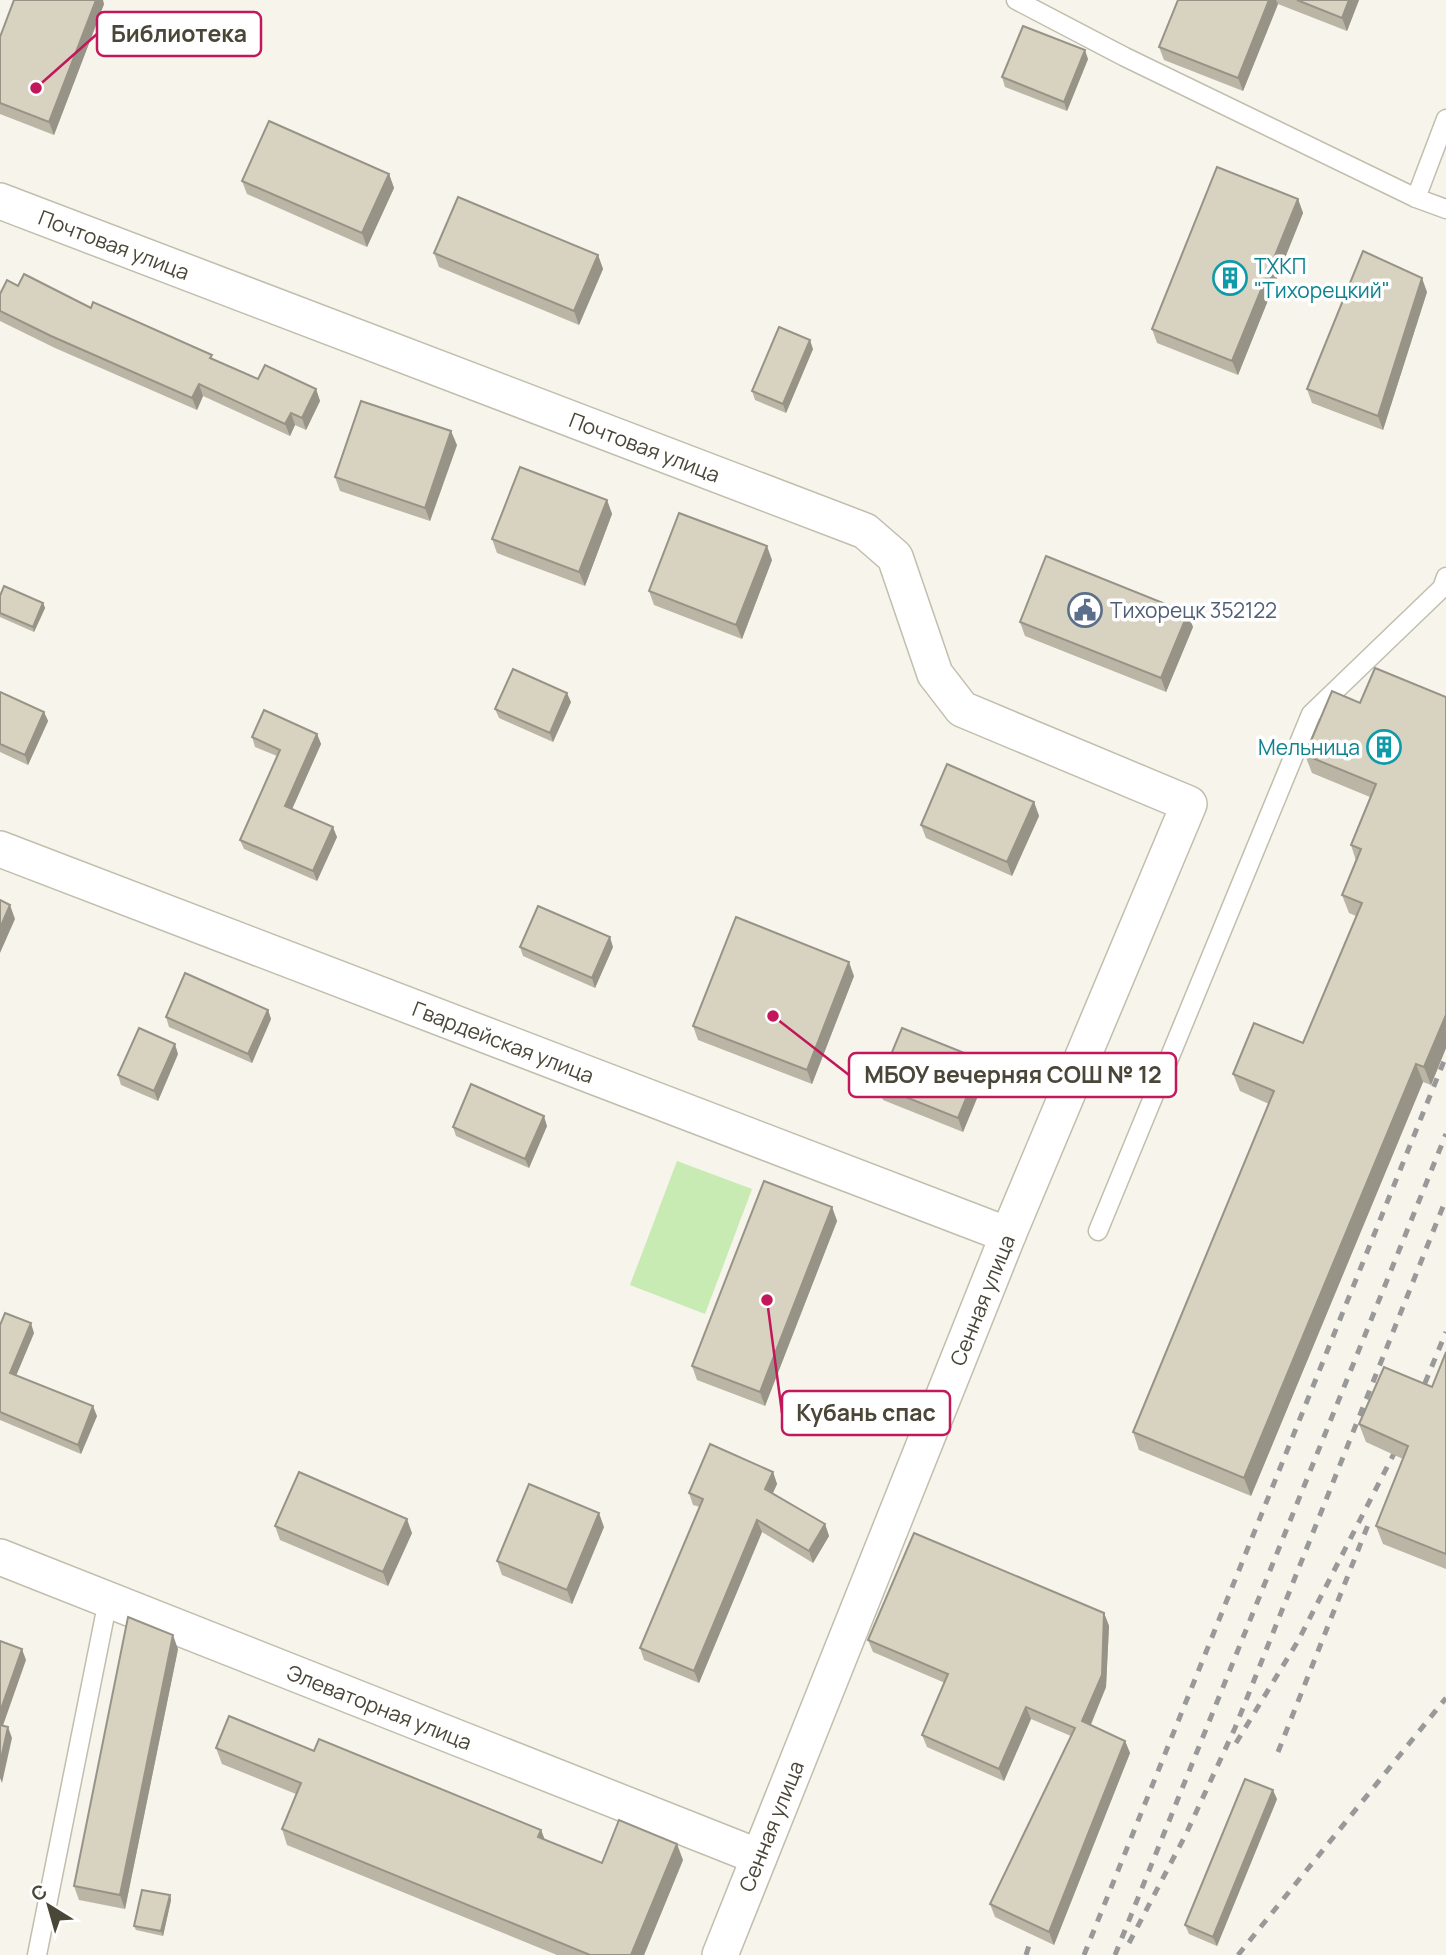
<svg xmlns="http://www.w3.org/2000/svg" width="1446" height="1955" font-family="Manrope,sans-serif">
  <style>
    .green { fill: #c8eab3 }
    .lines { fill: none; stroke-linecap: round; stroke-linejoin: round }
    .service-casing { stroke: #c2bead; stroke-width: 21 }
    .minor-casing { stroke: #c2bead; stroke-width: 38 }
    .service { stroke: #fff; stroke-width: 18 }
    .minor { stroke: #fff; stroke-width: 35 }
    .rail { stroke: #999; stroke-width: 5; stroke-dasharray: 9 9; stroke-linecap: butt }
    .wall { fill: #bab5a5 }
    .shaded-wall { fill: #979386 }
    .building { fill: #d8d2c0; stroke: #979386; stroke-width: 2 }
    .labels { text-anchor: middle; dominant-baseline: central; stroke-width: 7; stroke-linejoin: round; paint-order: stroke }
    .street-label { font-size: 21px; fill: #4a4638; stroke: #fff }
    .culture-label { font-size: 21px; fill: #0d838f; stroke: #fff; text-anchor: start }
    .service-label { font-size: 21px; fill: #4e5e75; stroke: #fff; text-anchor: start }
    .leader { fill: none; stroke: #c2185b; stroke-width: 2.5 }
    .callout-dot { fill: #c2185b; stroke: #fff; stroke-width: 2.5 }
    .callout { fill: #fff; stroke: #c2185b; stroke-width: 2.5 }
    .callout-label { font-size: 23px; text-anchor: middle; font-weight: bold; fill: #4a4638 }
  </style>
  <rect width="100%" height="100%" fill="#f6f4eb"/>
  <!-- green -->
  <polygon class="green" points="677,1161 752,1189 705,1314 630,1285"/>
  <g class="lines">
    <!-- service casing -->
    <g class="service-casing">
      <g id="service">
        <polyline points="1016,0 1125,57 1416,198 1446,209"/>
        <polyline points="1416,198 1446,119"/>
        <polyline points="1098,1231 1311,714 1442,588 1446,577"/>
        <polyline points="37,1955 108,1600"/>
      </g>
    </g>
    <!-- minor casing -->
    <g class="minor-casing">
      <g id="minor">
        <path id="s1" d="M0,201L865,531L895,557L935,674L962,709L1189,804L1008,1235L720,1955"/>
        <path id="s2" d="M0,849L1008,1235"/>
        <path id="s3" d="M0,1557L759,1857"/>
      </g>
    </g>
    <!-- service -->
    <use href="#service" class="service"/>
    <!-- minor -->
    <use href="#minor" class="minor"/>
    <!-- rail -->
    <g class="rail">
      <polyline points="1418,1400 1446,1332"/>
      <polyline points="1236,1743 1298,1641 1403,1436"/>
      <polyline points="1278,1752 1368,1525"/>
      <polyline points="1129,1943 1186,1834 1235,1728 1446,1199"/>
      <polyline points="1026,1955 1030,1942"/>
      <polyline points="1084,1955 1446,1056"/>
      <polyline points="1115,1955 1446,1134"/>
      <polyline points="1238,1955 1446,1698"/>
    </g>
  </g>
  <!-- wall -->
  <g class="wall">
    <polygon points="1178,0 1359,0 1347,31 1278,4 1243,91 1164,60 1159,47"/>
    <polygon points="104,4 54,135 0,114 0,37"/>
    <polygon points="1088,59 1067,111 1005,87 1002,77"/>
    <polygon points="389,174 394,188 367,247 247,194 242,181"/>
    <polygon points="1298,199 1303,213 1238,375 1157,343 1152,329"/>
    <polygon points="434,253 598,255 603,269 579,325 439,267"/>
    <polygon points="18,286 91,308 258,379 316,389 320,401 306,430 295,425 290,436 203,396 197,410 55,348 0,321 0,294"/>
    <polygon points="1427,292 1383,430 1312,403 1307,389"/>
    <polygon points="813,349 786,413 755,400 752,391"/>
    <polygon points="457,445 430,521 340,491 335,477"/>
    <polygon points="607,500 612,514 585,586 497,553 492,539"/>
    <polygon points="772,560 742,639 654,605 649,591"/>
    <polygon points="0,596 43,603 45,608 34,632 0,617"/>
    <polygon points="1020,622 1193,627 1166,692 1025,636"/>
    <polygon points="0,692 44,712 48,721 28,765 0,752"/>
    <polygon points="1446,697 1446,1048 1431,1085 1423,1082 1251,1496 1139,1450 1133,1432 1269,1104 1240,1091 1233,1074 1303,1043 1356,916 1349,913 1342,895 1356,861 1351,845 1370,797 1312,773 1305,755 1360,703"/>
    <polygon points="571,702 553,742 499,718 495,709"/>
    <polygon points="317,734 321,744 292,809 337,837 317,881 244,849 240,840 277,756 255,747 252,737"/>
    <polygon points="1034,802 1039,816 1012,876 926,838 921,825"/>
    <polygon points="520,947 613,947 595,988 523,956"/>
    <polygon points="854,976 812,1084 698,1040 693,1026"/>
    <polygon points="268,1010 271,1019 252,1063 169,1027 166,1017"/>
    <polygon points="178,1054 158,1101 121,1085 118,1075"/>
    <polygon points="982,1060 987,1074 963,1132 883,1100 878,1086"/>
    <polygon points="547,1126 529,1168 456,1136 453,1127"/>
    <polygon points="832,1207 837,1221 765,1406 697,1380 692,1366"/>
    <polygon points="0,1325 34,1333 16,1376 97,1416 81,1454 0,1420"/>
    <polygon points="1446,1352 1446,1569 1383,1544 1376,1526 1403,1459 1366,1442 1359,1424 1432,1387"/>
    <polygon points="773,1472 777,1484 773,1493 825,1524 829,1536 813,1563 762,1532 699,1683 644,1660 640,1648 700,1507 693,1505 689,1493"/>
    <polygon points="275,1526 412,1533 388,1586 280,1540"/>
    <polygon points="604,1527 572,1604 502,1575 497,1561"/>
    <polygon points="1104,1613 1109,1626 1106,1687 1091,1725 1125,1741 1130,1753 1054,1945 995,1917 990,1904 1071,1736 1031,1719 1004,1781 927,1747 922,1735 945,1683 873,1652 868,1640"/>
    <polygon points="178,1649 125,1909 79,1900 74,1886"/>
    <polygon points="216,1748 314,1751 541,1830 545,1840 602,1863 683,1860 644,1955 557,1955 287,1845 282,1829 296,1794 222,1764"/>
    <polygon points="1277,1799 1217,1946 1189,1934 1185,1925"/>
    <polygon points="170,1895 171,1900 163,1936 136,1930 134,1926"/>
  </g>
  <!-- shaded-wall -->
  <g class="shaded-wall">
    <polygon points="96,0 103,0 104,4 54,135 49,122"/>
    <polygon points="1269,0 1276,0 1278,4 1243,91 1238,78"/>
    <polygon points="1349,0 1359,0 1347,31 1342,18"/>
    <polygon points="1085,50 1088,59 1067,111 1064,102"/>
    <polygon points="389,174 394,188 367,247 362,233"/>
    <polygon points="1298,199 1303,213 1238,375 1232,361"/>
    <polygon points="598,255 603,269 579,325 574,311"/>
    <polygon points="1422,278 1427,292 1383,430 1378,416"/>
    <polygon points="810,340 813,349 786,413 783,404"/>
    <polygon points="199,384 203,396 197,410 192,398"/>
    <polygon points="316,389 320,401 306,430 302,418"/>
    <polygon points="291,413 295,425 290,436 285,424"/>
    <polygon points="451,431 457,445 430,521 425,508"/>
    <polygon points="607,500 612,514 585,586 579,572"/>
    <polygon points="767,546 772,560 742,639 736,625"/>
    <polygon points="43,603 45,608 34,632 33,627"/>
    <polygon points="1188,613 1193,627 1166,692 1161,678"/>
    <polygon points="567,693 571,702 553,742 550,733"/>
    <polygon points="44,712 48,721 28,765 25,755"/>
    <polygon points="317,734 321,744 289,816 285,806"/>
    <polygon points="1034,802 1039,816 1012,876 1007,862"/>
    <polygon points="333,827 337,837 317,881 313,871"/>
    <polygon points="10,905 15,919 0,953 0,928"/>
    <polygon points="610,937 613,947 595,988 592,978"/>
    <polygon points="849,962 854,976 812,1084 807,1070"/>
    <polygon points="268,1010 271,1019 252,1063 248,1054"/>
    <polygon points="1446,1015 1446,1048 1431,1085 1424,1067"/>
    <polygon points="175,1044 178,1054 158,1101 154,1091"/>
    <polygon points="982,1060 987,1074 963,1132 958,1118"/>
    <polygon points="1416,1064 1423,1082 1251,1496 1244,1478"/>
    <polygon points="544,1116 547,1126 529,1168 525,1159"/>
    <polygon points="832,1207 837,1221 765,1406 760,1392"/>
    <polygon points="31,1323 34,1333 13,1383 10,1373"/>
    <polygon points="93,1406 97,1416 81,1454 78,1445"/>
    <polygon points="773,1472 777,1484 769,1501 765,1489"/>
    <polygon points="599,1513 604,1527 572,1604 567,1590"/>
    <polygon points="407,1519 412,1533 388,1586 383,1572"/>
    <polygon points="757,1520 762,1532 699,1683 694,1671"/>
    <polygon points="825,1524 829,1536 813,1563 809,1551"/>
    <polygon points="1104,1613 1109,1626 1106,1687 1087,1733 1082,1721"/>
    <polygon points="173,1635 178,1649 125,1909 120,1895"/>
    <polygon points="22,1649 26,1660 0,1734 0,1712"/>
    <polygon points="1026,1707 1031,1719 1004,1781 999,1769"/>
    <polygon points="8,1727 12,1738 2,1783 0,1778 0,1763"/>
    <polygon points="1125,1741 1130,1753 1054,1945 1049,1932"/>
    <polygon points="1273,1790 1277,1799 1217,1946 1213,1937"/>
    <polygon points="541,1830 547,1846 538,1837"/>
    <polygon points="677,1844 683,1860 644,1955 631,1955"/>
    <polygon points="170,1895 171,1900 163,1936 161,1931"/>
  </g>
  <!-- building -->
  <g class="building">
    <polygon points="14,0 96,0 49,122 0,103 0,37"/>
    <polygon points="1178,0 1269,0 1238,78 1159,47"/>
    <polygon points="1297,0 1349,0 1342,18"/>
    <polygon points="1023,26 1085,50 1064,102 1002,77"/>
    <polygon points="269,121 389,174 362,233 242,181"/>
    <polygon points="1217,167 1298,199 1232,361 1152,329"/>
    <polygon points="458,197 598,255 574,311 434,253"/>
    <polygon points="1363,251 1422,278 1378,416 1307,389"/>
    <polygon points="24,274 91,308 93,302 212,355 210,358 258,379 265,365 316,389 302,418 291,413 285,424 199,384 192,398 51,336 0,311 0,294 7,280 18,286"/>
    <polygon points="779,327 810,340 783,404 752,391"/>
    <polygon points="361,401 451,431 425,508 335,477"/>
    <polygon points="520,467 607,500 579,572 492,539"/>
    <polygon points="679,513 767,546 736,625 649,591"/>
    <polygon points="1046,556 1188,613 1161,678 1020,622"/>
    <polygon points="4,586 43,603 33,627 0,613 0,596"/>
    <polygon points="1375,668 1446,697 1446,1015 1424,1067 1416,1064 1244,1478 1133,1432 1274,1091 1233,1074 1254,1023 1303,1043 1362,903 1342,895 1361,849 1351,845 1376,784 1305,755 1332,691 1360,703"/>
    <polygon points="513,669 567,693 550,733 495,709"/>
    <polygon points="0,692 44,712 25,755 0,744"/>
    <polygon points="264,710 317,734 285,806 333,827 313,871 240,840 280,750 252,737"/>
    <polygon points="947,764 1034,802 1007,862 921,825"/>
    <polygon points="0,900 10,905 0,928"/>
    <polygon points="538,906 610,937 592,978 520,947"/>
    <polygon points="736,917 849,962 807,1070 693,1026"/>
    <polygon points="185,973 268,1010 248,1054 166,1017"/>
    <polygon points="139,1028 175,1044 154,1091 118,1075"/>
    <polygon points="902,1028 982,1060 958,1118 878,1086"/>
    <polygon points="471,1084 544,1116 525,1159 453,1127"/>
    <polygon points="764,1181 832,1207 760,1392 692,1366"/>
    <polygon points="5,1313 31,1323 10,1373 93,1406 78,1445 0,1412 0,1325"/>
    <polygon points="1446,1352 1446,1554 1376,1526 1408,1446 1359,1424 1384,1367 1432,1387"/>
    <polygon points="710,1444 773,1472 765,1489 825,1524 809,1551 757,1520 694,1671 640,1648 703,1499 689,1493"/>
    <polygon points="299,1472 407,1519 383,1572 275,1526"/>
    <polygon points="529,1484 599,1513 567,1590 497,1561"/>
    <polygon points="914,1533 1104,1613 1102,1675 1082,1721 1125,1741 1049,1932 990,1904 1075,1728 1026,1707 999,1769 922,1735 948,1674 868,1640"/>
    <polygon points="128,1617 173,1635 120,1895 74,1886"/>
    <polygon points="0,1641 22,1649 0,1712"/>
    <polygon points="229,1716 314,1751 319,1739 541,1830 538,1837 602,1863 619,1820 677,1844 631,1955 590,1955 282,1829 301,1783 216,1748"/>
    <polygon points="0,1725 8,1727 0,1763"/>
    <polygon points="1245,1779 1273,1790 1213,1937 1185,1925"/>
    <polygon points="142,1890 170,1895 161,1931 134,1926"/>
  </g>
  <!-- icons -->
  <defs>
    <g id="building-ring" transform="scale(1.75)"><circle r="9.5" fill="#fff" stroke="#0f9aa8" stroke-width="1.5"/><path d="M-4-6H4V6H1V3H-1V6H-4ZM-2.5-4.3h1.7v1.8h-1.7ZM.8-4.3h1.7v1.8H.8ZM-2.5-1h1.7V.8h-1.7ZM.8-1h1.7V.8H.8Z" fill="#0f9aa8"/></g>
    <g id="civic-ring" transform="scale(1.75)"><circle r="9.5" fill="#fff" stroke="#5c6f8a" stroke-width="1.5"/><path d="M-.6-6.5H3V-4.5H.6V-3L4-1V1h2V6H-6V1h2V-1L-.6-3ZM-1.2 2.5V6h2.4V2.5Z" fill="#5c6f8a"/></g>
  </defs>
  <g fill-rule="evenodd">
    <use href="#building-ring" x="1230" y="278"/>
    <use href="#civic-ring" x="1085" y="610"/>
    <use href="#building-ring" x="1384" y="747"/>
  </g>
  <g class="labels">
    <!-- street labels -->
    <g class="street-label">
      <text stroke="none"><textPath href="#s1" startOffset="122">Почтовая улица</textPath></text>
      <text stroke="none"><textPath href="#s1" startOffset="690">Почтовая улица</textPath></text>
      <text stroke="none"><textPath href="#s2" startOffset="539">Гвардейская улица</textPath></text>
      <text transform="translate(982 1300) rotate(-68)">Сенная улица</text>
      <text stroke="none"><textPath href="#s3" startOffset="408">Элеваторная улица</textPath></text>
      <text transform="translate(771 1826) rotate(-68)">Сенная улица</text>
    </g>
    <!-- culture labels -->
    <g class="culture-label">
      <text x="1254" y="266">ТХКП<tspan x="1254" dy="24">"Тихорецкий"</tspan></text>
      <text x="1360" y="747" text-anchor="end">Мельница</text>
    </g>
    <!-- service labels -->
    <g class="service-label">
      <text x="1110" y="610">Тихорецк 352122</text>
    </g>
  </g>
  <!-- callouts -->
  <path class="leader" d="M36 88L97 34M773 1016L849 1075M767 1300L782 1413"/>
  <g class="callout-dot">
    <circle cx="36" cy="88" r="7"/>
    <circle cx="773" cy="1016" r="7"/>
    <circle cx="767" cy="1300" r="7"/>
  </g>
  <g class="callout">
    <rect x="97" y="12" width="164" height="44" rx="7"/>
    <rect x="849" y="1053" width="327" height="44" rx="7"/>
    <rect x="782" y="1391" width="168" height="44" rx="7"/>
  </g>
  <g class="callout-label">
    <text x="179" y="42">Библиотека</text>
    <text x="1013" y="1083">МБОУ вечерняя СОШ № 12</text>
    <text x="866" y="1421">Кубань спас</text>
  </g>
  <!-- north arrow -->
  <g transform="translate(49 1906) rotate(323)" stroke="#ffffff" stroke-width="5" paint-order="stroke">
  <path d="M0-5L12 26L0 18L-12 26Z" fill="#4a4638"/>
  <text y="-10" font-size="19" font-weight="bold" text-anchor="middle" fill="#4a4638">С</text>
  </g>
</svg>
